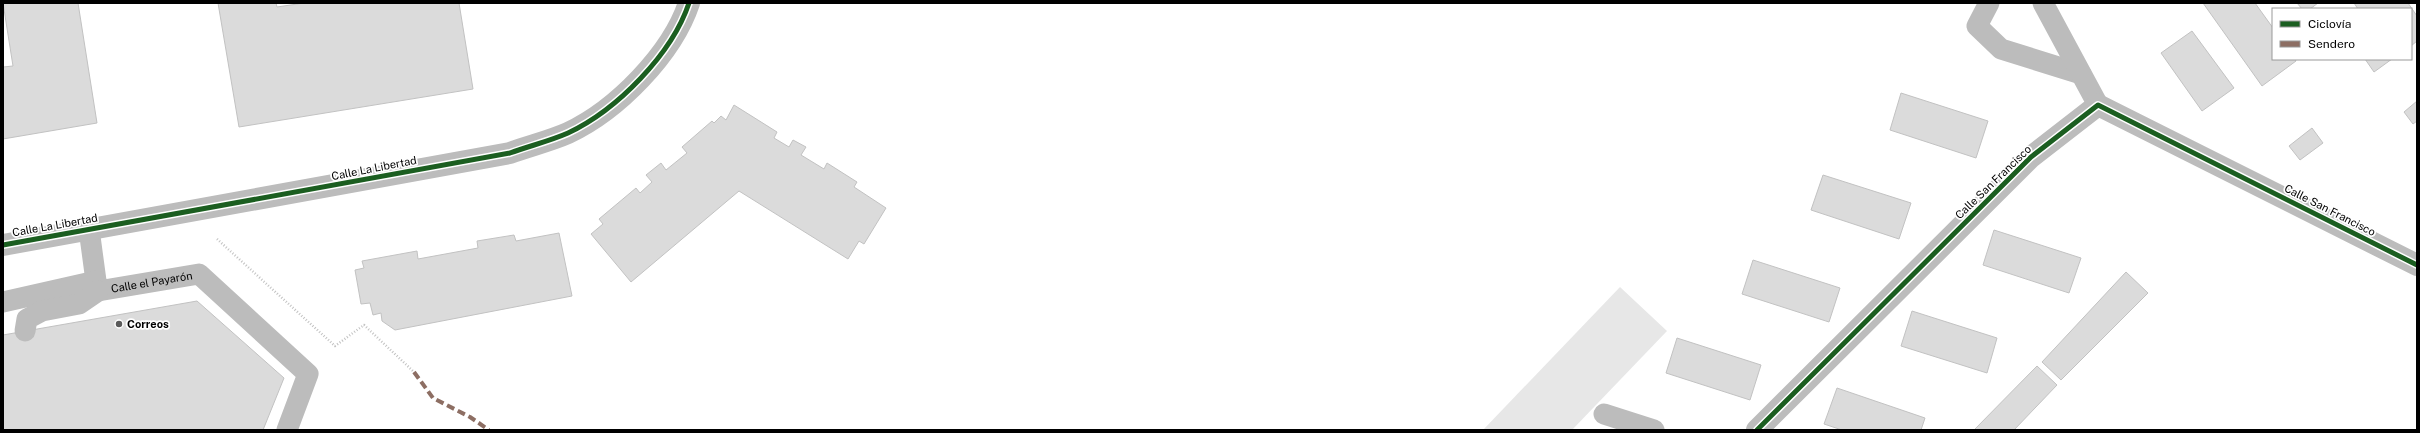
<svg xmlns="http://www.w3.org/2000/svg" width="2420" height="433" font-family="'Public Sans',sans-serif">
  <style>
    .green { fill: #e7e7e7 }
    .building { fill: #dbdbdb; stroke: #c2c2c2 }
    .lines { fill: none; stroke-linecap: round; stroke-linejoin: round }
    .path { stroke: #c2c2c2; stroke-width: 2.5; stroke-dasharray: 1 2; stroke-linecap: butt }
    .lane { stroke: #bcbcbc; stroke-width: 21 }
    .street { stroke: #bcbcbc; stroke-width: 22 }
    .quiet { stroke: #8d6e63; stroke-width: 4; stroke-dasharray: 8 4; stroke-linecap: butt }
    .cycleway-casing { stroke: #fff; stroke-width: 8 }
    .cycleway { stroke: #1b5e20; stroke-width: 5 }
    .poi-dot { fill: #595959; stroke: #fff; stroke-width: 1.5 }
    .labels { text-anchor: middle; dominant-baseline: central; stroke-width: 3.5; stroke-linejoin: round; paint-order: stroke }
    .street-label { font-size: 11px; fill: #000; stroke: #fff }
    .poi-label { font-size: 11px; font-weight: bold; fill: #000; stroke: #fff; text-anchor: start }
  </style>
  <rect width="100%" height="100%" fill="#fff"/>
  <!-- green -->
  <polygon class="green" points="1620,287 1667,331 1572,430 1483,430"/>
  <!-- building -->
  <g class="building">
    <polygon points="3,3 78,3 97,123 3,139 3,67 13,66"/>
    <polygon points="218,3 276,3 277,7 304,3 459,3 473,89 239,127"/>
    <polygon points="2203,3 2255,3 2273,28 2273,59 2295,59 2296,61 2262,86"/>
    <polygon points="2297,3 2318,3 2310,9 2302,9"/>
    <polygon points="2354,3 2408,3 2417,16 2417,41 2411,46 2411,9 2358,9"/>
    <polygon points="2192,31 2234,88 2202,111 2161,53"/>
    <polygon points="2365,59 2392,59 2374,72"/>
    <polygon points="1901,93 1988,121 1976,158 1890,130"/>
    <polygon points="2417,101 2417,121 2413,124 2404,112"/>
    <polygon points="734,105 777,132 774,138 789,147 793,140 806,147 801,155 824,169 827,163 857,182 854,187 886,208 864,244 859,241 848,259 739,191 631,282 591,234 603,224 599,219 636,188 640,193 652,182 646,175 661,163 666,170 687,153 682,147 712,121 714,123 721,116 726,120"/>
    <polygon points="2312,128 2323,143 2300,160 2289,146"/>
    <polygon points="1823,175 1911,203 1899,239 1811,210"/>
    <polygon points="1994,230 2081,258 2069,293 1983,265"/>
    <polygon points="559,233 572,296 395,330 382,321 381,313 373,315 370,303 361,304 355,270 364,268 362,261 417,251 418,259 478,248 477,241 514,235 516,241"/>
    <polygon points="1753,260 1840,288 1829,322 1742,294"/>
    <polygon points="2126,272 2148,293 2061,380 2042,362"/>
    <polygon points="197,301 284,378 263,430 3,430 3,335"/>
    <polygon points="1912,311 1997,338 1987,373 1901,346"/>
    <polygon points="1677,338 1761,365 1750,400 1666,373"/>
    <polygon points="2037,366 2057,385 2014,430 1974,430"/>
    <polygon points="1837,388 1925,418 1921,430 1842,430 1824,424"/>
  </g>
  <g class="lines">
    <!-- path -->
    <polyline class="path" points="217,239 335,346 364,325 414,372"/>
    <!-- lane -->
    <g class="lane">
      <polyline points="1989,3 1977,26 2001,49 2081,74"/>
      <polyline points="2043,3 2098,105"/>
      <polyline points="89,229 96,281"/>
      <path id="s1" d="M3,302L96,281L98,291L199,274L308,374L287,430"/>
      <polyline points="25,331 27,319 42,311 79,304 98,291"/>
      <polyline points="1604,414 1654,430"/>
    </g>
    <!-- street -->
    <g class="street">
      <path d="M3,245L510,153C529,146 550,141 568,133C617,110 672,54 689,3"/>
      <polyline points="1757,430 2031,157 2098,105 2417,265"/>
    </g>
    <!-- quiet -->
    <polyline class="quiet" points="414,372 433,398 470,417 489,430"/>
    <!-- cycleway casing -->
    <g class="cycleway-casing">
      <g id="cycleway">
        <path d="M3,245L510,153C529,146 550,141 568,133C617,110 672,54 689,3"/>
        <polyline points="1757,430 2031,157 2098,105 2417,265"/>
      </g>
    </g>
    <!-- cycleway -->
    <use href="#cycleway" class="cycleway"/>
  </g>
  <!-- markers -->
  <circle class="poi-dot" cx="119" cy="324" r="4"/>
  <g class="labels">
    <!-- street labels -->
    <g class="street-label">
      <text transform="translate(374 168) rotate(-11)">Calle La Libertad</text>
      <text transform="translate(1993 182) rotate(-44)">Calle San Francisco</text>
      <text transform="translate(2330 210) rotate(27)">Calle San Francisco</text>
      <text transform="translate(55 225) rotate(-10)">Calle La Libertad</text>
      <text stroke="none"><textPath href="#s1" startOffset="160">Calle el Payarón</textPath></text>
    </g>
    <!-- poi labels -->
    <g class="poi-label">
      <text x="127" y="324">Correos</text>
    </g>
  </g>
  <!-- border -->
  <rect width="2420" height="433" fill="none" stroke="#000000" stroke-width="8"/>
  <!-- legend -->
  <rect x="2272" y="8" width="140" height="52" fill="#ffffff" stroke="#999999"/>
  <rect x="2280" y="21" width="20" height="6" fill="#1b5e20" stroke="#999999"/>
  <text x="2308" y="28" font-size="12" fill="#000000">Ciclovía</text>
  <rect x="2280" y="41" width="20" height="6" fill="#8d6e63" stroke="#999999"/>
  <text x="2308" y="48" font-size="12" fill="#000000">Sendero</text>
</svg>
